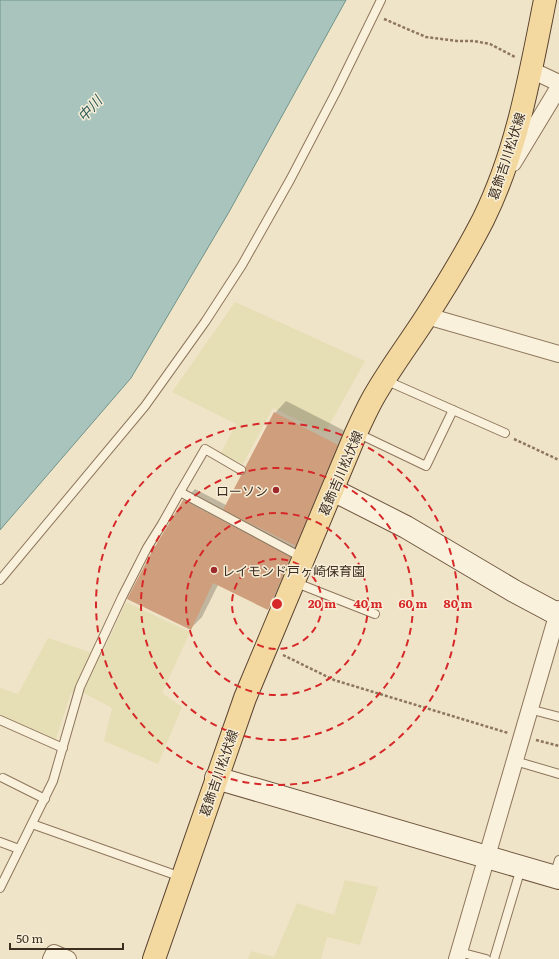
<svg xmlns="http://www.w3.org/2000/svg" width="559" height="959" font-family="Literata,'Noto Sans JP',serif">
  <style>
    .farmland { fill: #e6deb5 }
    .water { fill: #a9c4bc; stroke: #6f938a }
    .shadow { fill: #0003 }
    .building { fill: #cf9f7d }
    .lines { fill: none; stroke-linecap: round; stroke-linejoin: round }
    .lane-casing { stroke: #8d765c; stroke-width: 10 }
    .street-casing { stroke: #8d765c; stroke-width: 18 }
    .secondary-casing { stroke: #6f573f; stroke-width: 24 }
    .primary-casing { stroke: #5b4430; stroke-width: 24 }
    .path { stroke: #8d765c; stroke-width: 2.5; stroke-dasharray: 3 2; stroke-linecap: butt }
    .lane { stroke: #faf1dc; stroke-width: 8 }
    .street { stroke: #faf1dc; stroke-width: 16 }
    .secondary { stroke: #faf1dc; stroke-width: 22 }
    .primary { stroke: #f3d9a0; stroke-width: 22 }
    .ring { fill: none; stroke: #d62828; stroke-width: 2; stroke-dasharray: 7 5 }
    .poi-dot { fill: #9e2a2b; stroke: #f7eed8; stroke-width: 1.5 }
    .labels { text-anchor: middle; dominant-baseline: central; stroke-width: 3; stroke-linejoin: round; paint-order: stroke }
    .street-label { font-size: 13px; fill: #3d2e20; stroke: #f7eed8 }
    .poi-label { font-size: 13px; fill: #3d2e20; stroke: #f7eed8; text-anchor: end }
    .water-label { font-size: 14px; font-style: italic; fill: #2f5d5a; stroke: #f7eed8 }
    .centre { fill: #d62828; stroke: #f7eed8; stroke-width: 2 }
    .ring-label { font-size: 12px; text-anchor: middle; font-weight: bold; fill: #d62828; stroke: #f7eed8; stroke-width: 3; stroke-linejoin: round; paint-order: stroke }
  </style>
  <rect width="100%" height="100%" fill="#f0e4c8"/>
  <!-- farmland -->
  <g class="farmland">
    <polygon points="235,302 365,361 325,433 273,408 243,464 221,453 236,424 172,392"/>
    <polygon points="126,602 190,632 162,693 182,707 158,764 104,741 112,708 82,692 71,693 55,742 0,717 0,688 18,694 48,638 101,656"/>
    <polygon points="345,880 378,887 360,945 327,937 321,959 248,959 251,951 274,957 297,903 334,915"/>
  </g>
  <!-- water -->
  <polygon class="water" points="0,0 346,0 229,212 131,378 0,530"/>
  <!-- shadow -->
  <polygon class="shadow" points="286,401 349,433 279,597 268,608 218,585 202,617 191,628 183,501 195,489 226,505 275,413"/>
  <!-- building -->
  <g class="building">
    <polygon points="274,412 338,445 296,546 223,510"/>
    <polygon points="183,500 291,557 268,610 213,583 191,630 127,599 150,555"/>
  </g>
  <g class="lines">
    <!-- lane casing -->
    <g class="lane-casing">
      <g id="lane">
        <polyline points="385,380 505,433"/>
        <polyline points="357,433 426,466 453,410"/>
        <polyline points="180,492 205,449 241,470"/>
        <polyline points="0,580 145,406 205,322 242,265 290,180 336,92 381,0"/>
        <polyline points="294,582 375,614"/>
        <polyline points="529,709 559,717"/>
        <polyline points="0,720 63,748"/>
        <polyline points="515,761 559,774"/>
        <polyline points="3,778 45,799"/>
        <polyline points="32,824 181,877"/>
        <polyline points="0,842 19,849"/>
        <polyline points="554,876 559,860"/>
        <polyline points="0,888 53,781 80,687 122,597 147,548 162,524 180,492 303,558"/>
        <polyline points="459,952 486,959"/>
        <polyline points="494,959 521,868"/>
      </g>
    </g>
    <!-- street casing -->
    <g class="street-casing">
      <g id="street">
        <polyline points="531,70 559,83"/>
        <polyline points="513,163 559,87"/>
        <polyline points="427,316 559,354"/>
        <polyline points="51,959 54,953 68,959"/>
        <polyline points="457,959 559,609"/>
      </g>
    </g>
    <!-- secondary casing -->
    <g class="secondary-casing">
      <g id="secondary">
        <polyline points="333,490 406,527 514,591 559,615"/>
        <polyline points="216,778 559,878"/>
      </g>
    </g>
    <!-- primary casing -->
    <g class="primary-casing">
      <path id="primary" d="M154,959L245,698L356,433C361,422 366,411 372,400C388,371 408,345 426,317C446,286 466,253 483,220C517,152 530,75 545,0"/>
    </g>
    <!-- path -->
    <g class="path">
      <polyline points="384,19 426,37 457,41 474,41 490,44 515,57"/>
      <polyline points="514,439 559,460"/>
      <polyline points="283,655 334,680 508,733"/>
      <polyline points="536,740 559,746"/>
    </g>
    <!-- lane -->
    <use href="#lane" class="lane"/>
    <!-- street -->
    <use href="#street" class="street"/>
    <!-- secondary -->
    <use href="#secondary" class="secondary"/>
    <!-- primary -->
    <use href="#primary" class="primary"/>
  </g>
  <!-- distance rings -->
  <g class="ring">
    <circle cx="277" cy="604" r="45"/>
    <circle cx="277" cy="604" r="91"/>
    <circle cx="277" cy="604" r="136"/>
    <circle cx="277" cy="604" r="181"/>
  </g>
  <!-- markers -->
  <g class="poi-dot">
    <circle cx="276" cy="490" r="4"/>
    <circle cx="214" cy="570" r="4"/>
  </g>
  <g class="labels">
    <!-- street labels -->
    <g class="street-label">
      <text transform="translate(506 156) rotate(-72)">葛飾吉川松伏線</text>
      <text transform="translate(340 473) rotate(-67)">葛飾吉川松伏線</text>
      <text transform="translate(218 773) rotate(-71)">葛飾吉川松伏線</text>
    </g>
    <!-- poi labels -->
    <g class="poi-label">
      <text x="268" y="490">ローソン</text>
      <text x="222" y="570" text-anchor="start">レイモンド戸ヶ崎保育園</text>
    </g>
    <!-- water labels -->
    <g class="water-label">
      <text transform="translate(89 108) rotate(-48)">中川</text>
    </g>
  </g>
  <circle cx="277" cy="604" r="6" class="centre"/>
  <g class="ring-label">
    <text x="322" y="608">20 m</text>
    <text x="368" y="608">40 m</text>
    <text x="413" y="608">60 m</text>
    <text x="458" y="608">80 m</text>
  </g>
  <!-- scale -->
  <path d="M10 943v6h113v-6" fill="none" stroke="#3d2e20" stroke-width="2"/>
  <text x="16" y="943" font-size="12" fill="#3d2e20" stroke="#f7eed8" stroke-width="3" paint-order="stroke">50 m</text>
</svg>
